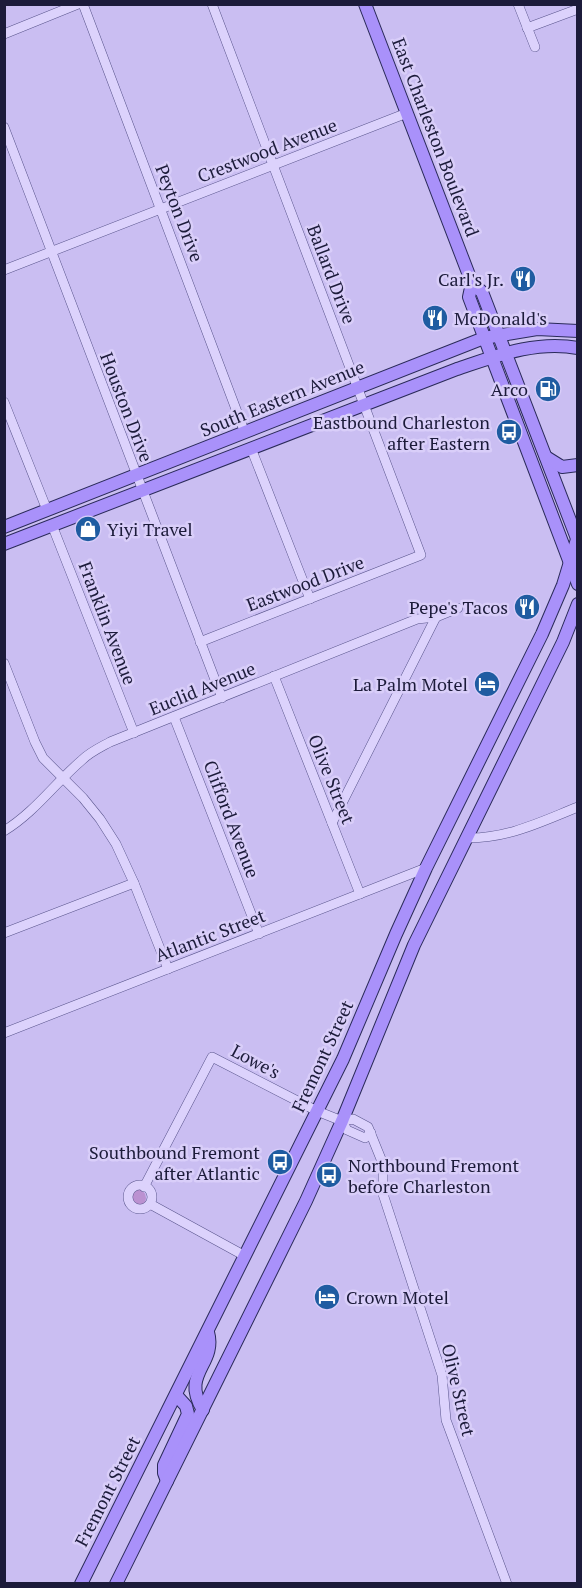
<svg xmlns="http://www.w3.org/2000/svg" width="582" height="1588" font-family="'PT Serif',serif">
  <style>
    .green { fill: #bb91d1 }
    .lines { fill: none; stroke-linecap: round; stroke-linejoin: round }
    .minor-casing { stroke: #59558c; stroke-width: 10 }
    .major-casing { stroke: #2a2a59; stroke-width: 14 }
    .minor { stroke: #dcd2fc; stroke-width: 9 }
    .major { stroke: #a991fa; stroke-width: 12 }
    .labels { text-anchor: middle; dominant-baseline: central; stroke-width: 5; stroke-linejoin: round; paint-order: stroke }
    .street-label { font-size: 18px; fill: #1c1b3a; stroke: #d9cef9 }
    .poi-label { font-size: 18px; fill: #1c1b3a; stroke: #d9cef9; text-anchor: end }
  </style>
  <rect width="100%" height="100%" fill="#cabef2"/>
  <!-- green -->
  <circle class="green" cx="136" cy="1198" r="10"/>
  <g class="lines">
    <!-- minor casing -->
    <g class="minor-casing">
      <g id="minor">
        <polyline points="83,4 245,433"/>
        <polyline points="518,4 535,47"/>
        <polyline points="527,28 578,9"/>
        <polyline points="4,34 78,4"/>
        <polyline points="4,127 222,698"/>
        <polyline points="4,270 407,113"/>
        <polyline points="4,402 47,510"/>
        <polyline points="251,448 310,599"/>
        <polyline points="52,525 134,733"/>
        <polyline points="200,642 421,555 212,4"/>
        <polyline points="4,663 35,742 43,758 83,798 100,819 116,844 134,883 168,969"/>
        <polyline points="274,676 360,894"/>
        <polyline points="174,717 259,934"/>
        <polyline points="332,823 436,617"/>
        <path d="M4,831C35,812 55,783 82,760C90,752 101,747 110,742L417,619L436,617L458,608"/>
        <path d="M466,838C507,839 540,822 578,807"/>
        <polyline points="4,933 134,883"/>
        <polyline points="4,1033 426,868"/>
        <polyline points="342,1121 347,1130 365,1138 371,1133"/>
        <circle cx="140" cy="1197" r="12"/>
        <polyline points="144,1187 212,1057 317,1111 342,1121 353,1119 368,1127 383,1164 383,1194 442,1375 446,1420 507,1584"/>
        <polyline points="150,1204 245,1256"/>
      </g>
    </g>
    <!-- major casing -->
    <g class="major-casing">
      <g id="major">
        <polyline points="365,4 472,283 482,292 578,541"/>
        <polyline points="472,283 469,297 578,584"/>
        <polyline points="546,457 562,467 578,465"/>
        <polyline points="4,527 484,338 537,329 578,331"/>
        <path d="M4,544L457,369C496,356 536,340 578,348"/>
        <path d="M203,1410C180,1373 217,1365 208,1332"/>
        <polyline points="167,1481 164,1473 164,1465 188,1414 186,1406 176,1395"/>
        <polyline points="81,1584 343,1059 396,934 426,868 542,634 563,585 578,536"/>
        <polyline points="116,1584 306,1201 342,1121 414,945 563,642 578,604"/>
      </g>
    </g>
    <!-- minor -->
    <use href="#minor" class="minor"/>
    <!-- major -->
    <use href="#major" class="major"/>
  </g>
  <!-- icons -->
  <defs>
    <g id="restaurant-disc" transform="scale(1.35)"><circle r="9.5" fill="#1f5ca1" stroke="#d9cef9"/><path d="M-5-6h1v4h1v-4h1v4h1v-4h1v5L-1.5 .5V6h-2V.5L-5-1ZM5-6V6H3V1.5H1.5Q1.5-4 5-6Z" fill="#fff"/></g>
    <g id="fuel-disc" transform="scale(1.35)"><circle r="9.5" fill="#1f5ca1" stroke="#d9cef9"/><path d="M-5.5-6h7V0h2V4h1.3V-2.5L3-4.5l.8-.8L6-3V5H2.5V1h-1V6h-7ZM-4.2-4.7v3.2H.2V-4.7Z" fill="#fff"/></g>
    <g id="bus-disc" transform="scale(1.35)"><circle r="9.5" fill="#1f5ca1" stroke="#d9cef9"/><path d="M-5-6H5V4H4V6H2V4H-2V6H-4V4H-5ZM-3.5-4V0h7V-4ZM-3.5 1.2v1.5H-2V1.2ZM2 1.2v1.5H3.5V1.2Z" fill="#fff"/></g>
    <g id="shop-disc" transform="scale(1.35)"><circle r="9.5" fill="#1f5ca1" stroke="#d9cef9"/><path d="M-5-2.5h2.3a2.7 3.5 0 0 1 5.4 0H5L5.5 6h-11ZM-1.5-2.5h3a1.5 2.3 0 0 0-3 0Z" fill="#fff"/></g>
    <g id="hotel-disc" transform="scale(1.35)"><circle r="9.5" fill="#1f5ca1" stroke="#d9cef9"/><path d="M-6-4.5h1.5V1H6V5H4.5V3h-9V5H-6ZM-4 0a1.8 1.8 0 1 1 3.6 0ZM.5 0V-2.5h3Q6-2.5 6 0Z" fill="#fff"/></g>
  </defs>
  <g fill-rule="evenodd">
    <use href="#restaurant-disc" x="523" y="279"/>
    <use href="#restaurant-disc" x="435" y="318"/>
    <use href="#fuel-disc" x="548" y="389"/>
    <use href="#bus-disc" x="509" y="432"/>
    <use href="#shop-disc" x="88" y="529"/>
    <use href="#restaurant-disc" x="527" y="607"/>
    <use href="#hotel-disc" x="487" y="684"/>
    <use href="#bus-disc" x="280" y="1162"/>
    <use href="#bus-disc" x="329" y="1175"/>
    <use href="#hotel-disc" x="327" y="1297"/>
  </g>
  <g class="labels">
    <!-- street labels -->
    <g class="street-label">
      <text transform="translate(436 137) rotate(69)">East Charleston Boulevard</text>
      <text transform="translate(267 150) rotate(-21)">Crestwood Avenue</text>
      <text transform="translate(180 213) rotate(69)">Peyton Drive</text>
      <text transform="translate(332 274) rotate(69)">Ballard Drive</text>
      <text transform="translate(282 398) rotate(-22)">South Eastern Avenue</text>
      <text transform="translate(127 407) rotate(69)">Houston Drive</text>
      <text transform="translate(305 583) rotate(-21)">Eastwood Drive</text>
      <text transform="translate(108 623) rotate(69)">Franklin Avenue</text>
      <text transform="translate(202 688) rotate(-22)">Euclid Avenue</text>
      <text transform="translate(332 779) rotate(68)">Olive Street</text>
      <text transform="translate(232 819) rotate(69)">Clifford Avenue</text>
      <text transform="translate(210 935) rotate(-21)">Atlantic Street</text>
      <text transform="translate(322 1056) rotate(-65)">Fremont Street</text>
      <text transform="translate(256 1061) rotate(28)">Lowe's</text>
      <text transform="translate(459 1390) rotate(77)">Olive Street</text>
      <text transform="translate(107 1491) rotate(-63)">Fremont Street</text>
    </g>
    <!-- poi labels -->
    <g class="poi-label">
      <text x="504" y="279">Carl's Jr.</text>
      <text x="454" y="318" text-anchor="start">McDonald's</text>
      <text x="528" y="389">Arco</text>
      <text x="490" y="422">Eastbound Charleston<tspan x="490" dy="21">after Eastern</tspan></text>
      <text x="107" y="529" text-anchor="start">Yiyi Travel</text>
      <text x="508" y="607">Pepe's Tacos</text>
      <text x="468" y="684">La Palm Motel</text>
      <text x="260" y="1152">Southbound Fremont<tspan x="260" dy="21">after Atlantic</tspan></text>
      <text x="348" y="1165" text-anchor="start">Northbound Fremont<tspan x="348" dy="21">before Charleston</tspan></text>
      <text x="346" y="1297" text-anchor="start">Crown Motel</text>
    </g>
  </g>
  <!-- border -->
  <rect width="582" height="1588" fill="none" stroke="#1c1b3a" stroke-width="12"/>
</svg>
